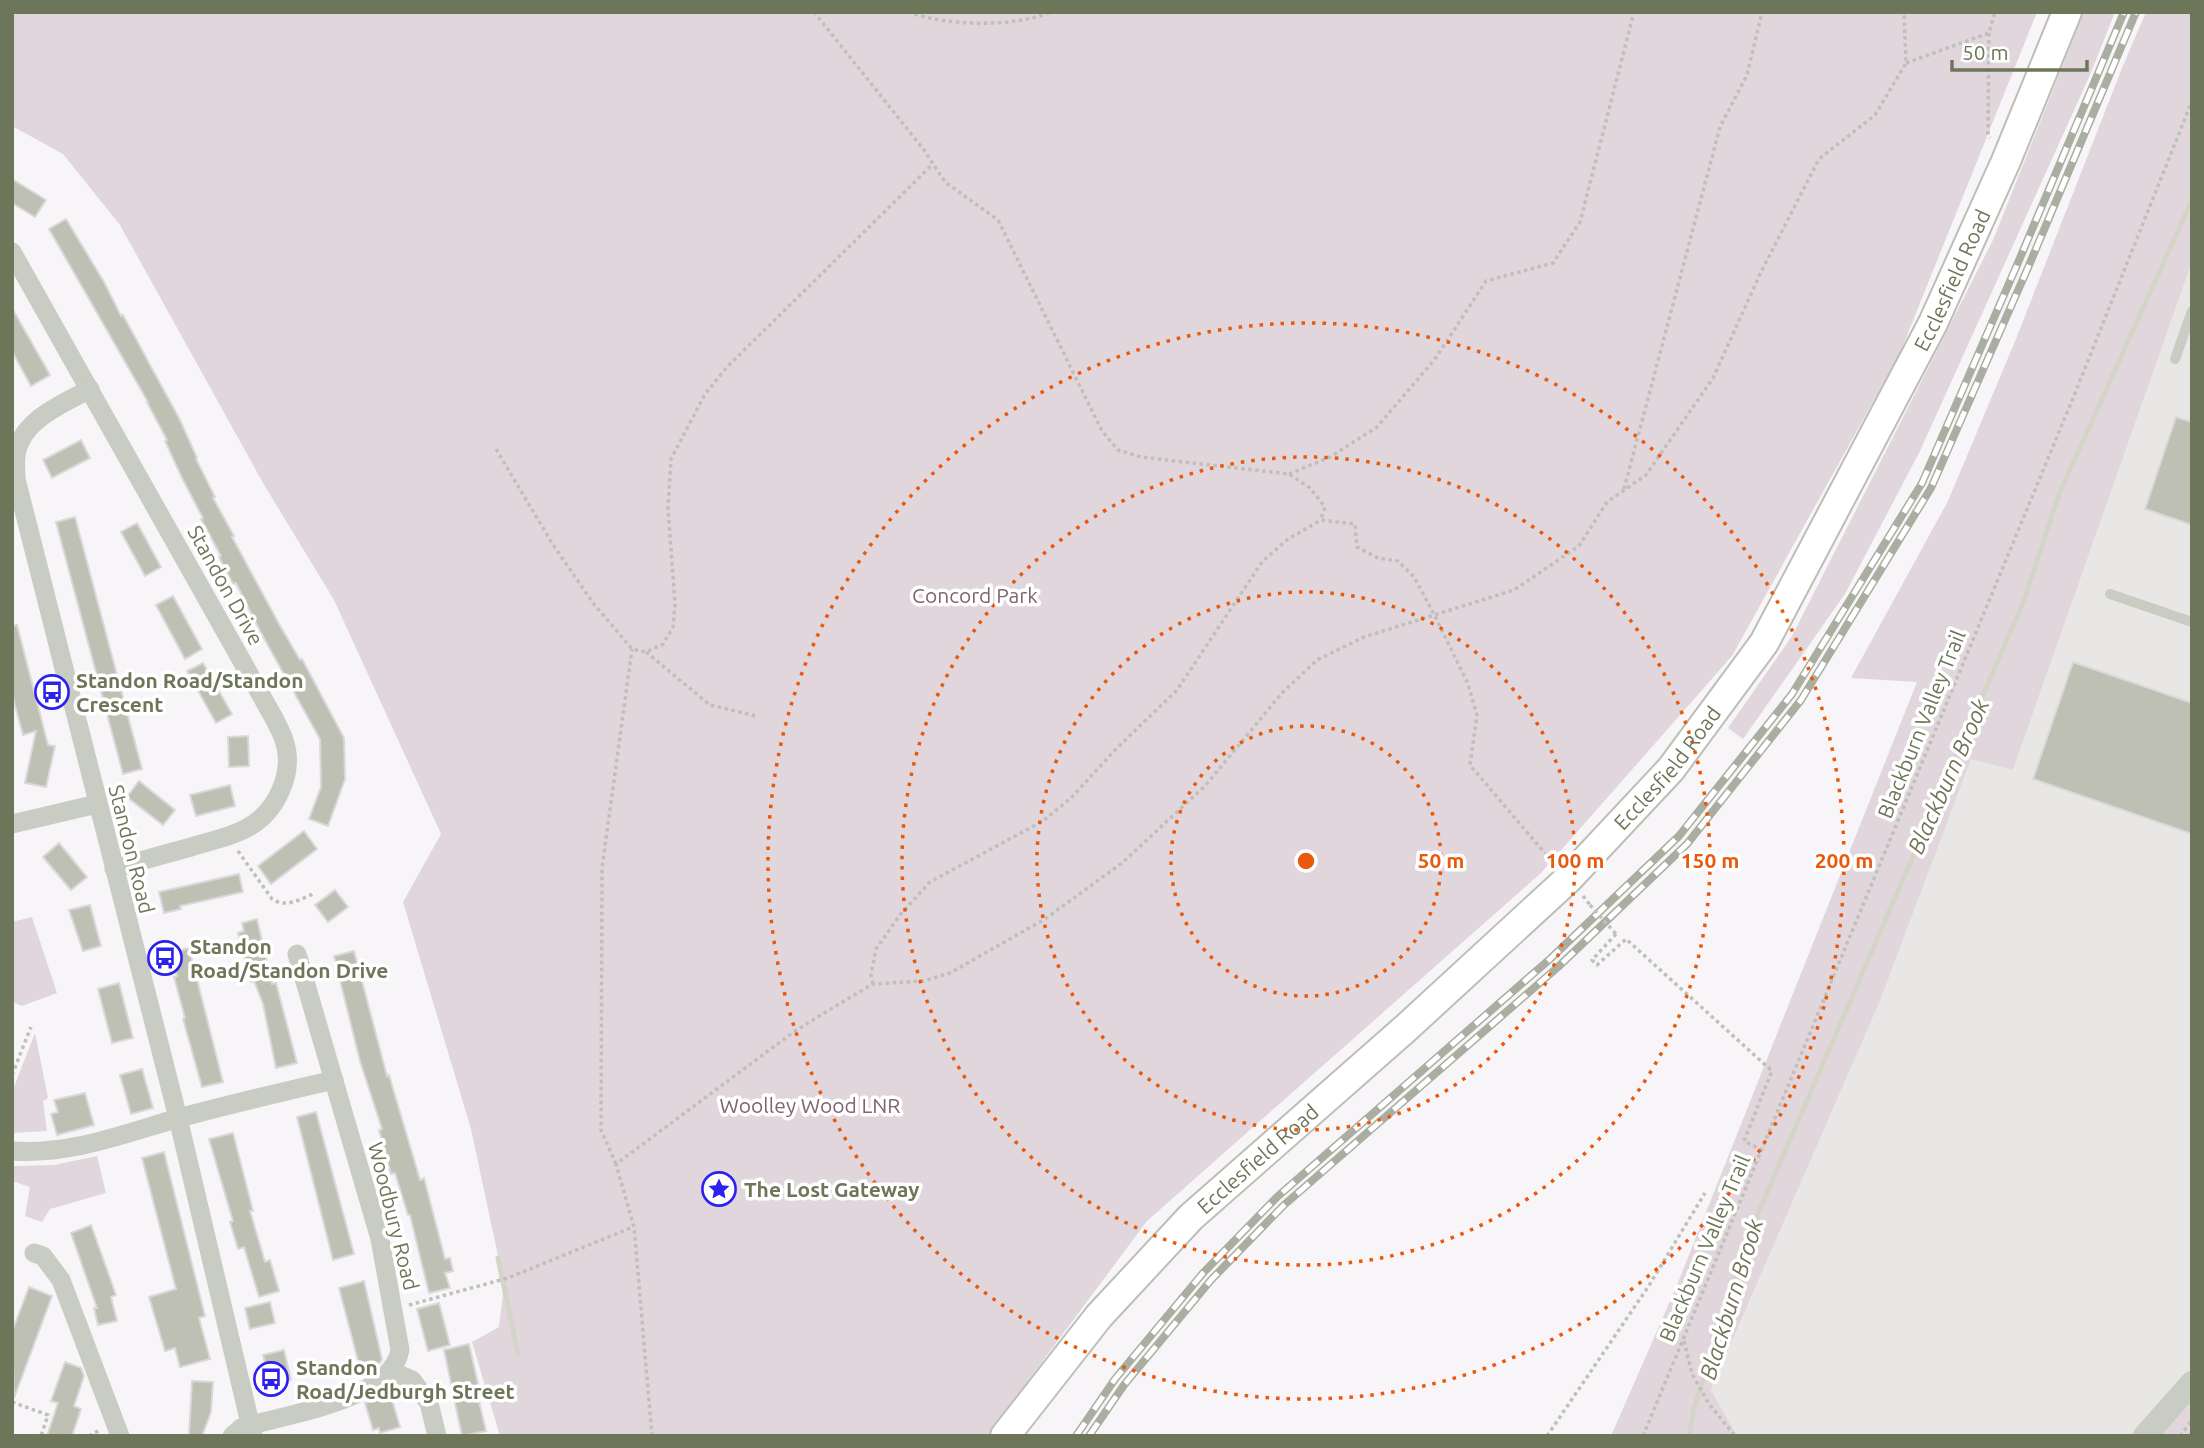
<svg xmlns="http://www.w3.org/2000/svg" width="2204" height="1448" font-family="Ubuntu,sans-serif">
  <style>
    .built { fill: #e8e7e6 }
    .green { fill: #e1d6dc }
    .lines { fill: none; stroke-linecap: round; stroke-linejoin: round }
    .stream { stroke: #d4d5c8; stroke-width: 5 }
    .building { fill: #bec0b3; stroke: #dad8da; stroke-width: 2 }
    .secondary-casing { stroke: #bcbfb3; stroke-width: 32 }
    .path { stroke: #bec0b9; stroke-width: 3.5; stroke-dasharray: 3.5 3.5; stroke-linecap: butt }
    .service { stroke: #c9ccc3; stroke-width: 10 }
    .minor { stroke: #c9ccc3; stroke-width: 19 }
    .tertiary { stroke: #c9ccc3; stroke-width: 24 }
    .secondary { stroke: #fff; stroke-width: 28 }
    .rail-casing { stroke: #aaaea0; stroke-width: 8 }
    .rail { stroke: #fff; stroke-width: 5; stroke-dasharray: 16; stroke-linecap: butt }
    .path-bridge { stroke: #bec0b9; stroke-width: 3.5; stroke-dasharray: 3.5 3.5; stroke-linecap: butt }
    .ring { fill: none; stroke: #e8590c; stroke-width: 3.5; stroke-dasharray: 3.5 7 }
    .labels { text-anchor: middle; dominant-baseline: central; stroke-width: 7; stroke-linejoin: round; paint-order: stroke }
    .street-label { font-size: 21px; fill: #6e7659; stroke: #fff }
    .park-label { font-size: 21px; fill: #7f656f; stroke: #fff }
    .poi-label { font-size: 21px; font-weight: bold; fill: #6e7659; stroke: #fff; text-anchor: start }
    .water-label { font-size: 23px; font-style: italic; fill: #727557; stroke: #fff }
    .centre { fill: #e8590c; stroke: #fff; stroke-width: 3.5 }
    .ring-label { font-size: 21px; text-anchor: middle; font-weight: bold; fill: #e8590c; stroke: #fff; stroke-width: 7; stroke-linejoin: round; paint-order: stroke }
  </style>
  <rect width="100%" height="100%" fill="#f8f5f8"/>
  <!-- built -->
  <polygon class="built" points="2192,262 2192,1402 2161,1436 1737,1436 1711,1391 1880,1001 1971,758 2013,770"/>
  <!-- green -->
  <g class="green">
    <polygon points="12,12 2037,12 1900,353 1732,656 1541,873 1147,1221 987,1436 500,1436 472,1342 499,1327 504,1284 471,1129 403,902 441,834 334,600 263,483 120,225 63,154 12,126"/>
    <polygon points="2084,12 2115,12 2090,75 1920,451 1845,594 1743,739 1728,728 1792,636 1993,240"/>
    <polygon points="2146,12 2192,12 2192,262 2013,770 1971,759 1880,1001 1711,1390 1737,1436 1611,1436 1677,1285 1917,682 1851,678 1948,501 2016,339 2122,68"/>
    <polygon points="32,917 57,993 22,1006 12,1002 12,922"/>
    <polygon points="35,1033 48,1098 43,1101 47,1131 12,1133 12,1092"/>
    <polygon points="97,1156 106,1193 50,1209 42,1222 25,1216 30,1187 12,1181 12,1166 54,1165"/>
    <polygon points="2192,1402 2192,1436 2161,1436"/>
  </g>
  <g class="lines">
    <!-- stream -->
    <g class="stream">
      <polyline points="498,1258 518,1354"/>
      <polyline points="1689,1436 1694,1408 1750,1232 2023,603 2059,494 2192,200"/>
    </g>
  </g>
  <!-- building -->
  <g class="building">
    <polygon points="12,179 46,200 35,217 12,203"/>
    <polygon points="66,219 104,282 121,316 123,315 180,420 197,458 196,459 215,497 213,498 234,536 232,537 279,624 300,660 302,659 344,738 345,779 328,826 309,819 321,787 320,739 260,631 236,583 233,584 219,557 221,556 201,519 203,518 183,480 165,441 167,440 147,402 148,402 49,229"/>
    <polygon points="12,308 50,375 31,386 12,351"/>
    <polygon points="2176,417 2192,422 2192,525 2145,509"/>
    <polygon points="81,440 90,458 52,478 43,460"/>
    <polygon points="75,517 142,769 123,774 56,522"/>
    <polygon points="137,523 161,567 145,576 121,532"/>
    <polygon points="173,596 202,649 185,659 156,605"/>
    <polygon points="17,625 48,745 55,746 46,787 25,783 36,731 23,735 12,694 12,626"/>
    <polygon points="2073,662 2192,703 2192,834 2033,779"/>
    <polygon points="203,663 232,714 216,723 187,671"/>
    <polygon points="248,736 249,766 229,767 228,737"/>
    <polygon points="139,781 175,810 163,825 127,797"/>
    <polygon points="230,785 235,806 196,816 190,795"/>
    <polygon points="304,831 317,849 271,884 258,866"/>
    <polygon points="59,843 87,877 71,890 43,857"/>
    <polygon points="239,874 243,892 180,906 181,909 164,913 159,892"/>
    <polygon points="335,890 348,907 328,922 315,905"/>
    <polygon points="90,905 101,946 83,951 69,910"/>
    <polygon points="257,919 272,984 276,983 297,1063 276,1068 263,1004 254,981 251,982 238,933 244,931 242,923"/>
    <polygon points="189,948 223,1082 202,1087 183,1019 185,1018 174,977 177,976 171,953"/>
    <polygon points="354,951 387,1076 389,1075 420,1180 424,1178 445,1259 450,1258 453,1271 445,1273 450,1288 429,1293 410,1215 408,1215 395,1173 391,1174 379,1130 382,1129 360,1061 334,956"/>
    <polygon points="119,983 133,1038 112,1043 98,989"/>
    <polygon points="142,1069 153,1108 131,1114 120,1075"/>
    <polygon points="85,1093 94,1125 57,1135 51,1114 58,1112 54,1100"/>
    <polygon points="316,1112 354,1254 333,1260 297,1117"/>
    <polygon points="233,1133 253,1211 250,1211 265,1262 270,1260 279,1291 259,1297 244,1247 238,1249 230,1222 233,1221 209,1139"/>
    <polygon points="164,1152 205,1316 199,1318 210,1359 180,1367 175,1348 165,1351 149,1297 176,1289 142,1158"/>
    <polygon points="91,1225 116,1295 111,1297 117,1321 98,1325 94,1308 97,1308 71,1233"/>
    <polygon points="364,1281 382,1359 380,1363 360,1368 339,1288"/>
    <polygon points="29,1287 52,1296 14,1398 12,1332"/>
    <polygon points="270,1302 275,1323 250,1329 245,1308"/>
    <polygon points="439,1303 450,1345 428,1351 417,1309"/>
    <polygon points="469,1344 479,1388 476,1389 486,1431 462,1436 444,1350"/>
    <polygon points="284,1350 291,1380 270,1385 263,1355"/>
    <polygon points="65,1362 81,1368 84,1376 74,1406 81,1409 72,1436 47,1436 58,1403 51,1401"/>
    <polygon points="192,1381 213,1382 211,1412 202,1436 189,1436"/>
    <polygon points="391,1396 400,1427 380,1433 379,1428 373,1430 365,1403"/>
  </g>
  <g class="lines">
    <!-- secondary casing -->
    <g class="secondary-casing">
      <g id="secondary">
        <path id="s1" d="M1005,1436L1099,1316L1191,1217L1406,1028L1568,879L1671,769L1764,643L1933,323L2006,161L2067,12"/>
      </g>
    </g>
    <!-- path -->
    <g class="path">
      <polyline points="814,12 924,150 945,182 998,220 1102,431 1118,450 1141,457 1289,474 1310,488 1325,507 1321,519"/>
      <path d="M908,12C947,26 1012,28 1051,12"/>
      <polyline points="1989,33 1988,135 1990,138"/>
      <polyline points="1906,63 1989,33 1995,12"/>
      <polyline points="496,449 552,543 593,603 632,649 646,652 663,644 673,627 675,604 668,508 671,459 705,394 727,367 933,164"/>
      <polyline points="1289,474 1330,457 1377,427 1435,359 1486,281 1553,263 1580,222 1634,12"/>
      <polyline points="1624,489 1720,127 1747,75 1762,12"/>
      <polyline points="646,652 710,705 756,716"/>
      <path d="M238,851L272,899C286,908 299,900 313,894"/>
      <polyline points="1583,896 1590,905"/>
      <polyline points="1616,934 1592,960 1597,965 1626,939 1772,1071 1744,1141 1762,1150"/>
      <polyline points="873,984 871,975 876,949 900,915 930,882 1043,821 1071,798 1116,749 1177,690 1262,562 1288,539 1321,520 1355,524 1357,547 1378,558 1398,561 1414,577 1435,616 1468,684 1477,715 1470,765 1554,864"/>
      <polyline points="12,1075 31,1027"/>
      <polyline points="616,1164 601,1130 602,868 632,649"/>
      <polyline points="409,1305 508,1278 633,1227"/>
      <polyline points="1684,1341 1692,1374 1709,1404 1735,1436"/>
      <polyline points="12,1402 48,1415 41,1436"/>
      <polyline points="89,1436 100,1430"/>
      <polyline points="652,1436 634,1227 616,1164 795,1031 849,998 873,984 923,981 950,973 1045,919 1122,863 1205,786 1282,693 1317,660 1364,637 1514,590 1579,546 1607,502 1646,475 1713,378 1761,272 1819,159 1875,115 1906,63 1904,12"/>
      <polyline points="1547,1436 1648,1287 1705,1193"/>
      <polyline points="1643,1436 2071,403 2192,101"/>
      <polyline points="2180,1436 2192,1420"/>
    </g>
    <!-- service -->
    <g class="service">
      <polyline points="2175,359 2192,311"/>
      <polyline points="2110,594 2192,622"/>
    </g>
    <!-- minor -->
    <g class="minor">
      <path d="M12,252L275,720C278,727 282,733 284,740C295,772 277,812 247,828C231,837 210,841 191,847C165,854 140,861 114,869"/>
      <path d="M90,389C63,404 20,420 16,456C15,463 16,471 16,479L178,1118L253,1436"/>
      <polyline points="12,824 97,804"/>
      <path d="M12,1151C71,1155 123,1134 179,1118C230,1104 282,1092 334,1080"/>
      <polyline points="34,1253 43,1256 61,1280 120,1436"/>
      <polyline points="391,1371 412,1380 429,1403 437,1436"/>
      <path d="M232,1436L241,1428C284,1414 390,1402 400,1350L380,1239L297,954"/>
    </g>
    <!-- tertiary -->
    <polyline class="tertiary" points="2145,1436 2192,1383"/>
    <!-- secondary -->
    <use href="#secondary" class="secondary"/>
    <!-- rail casing -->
    <g class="rail-casing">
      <g id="rail">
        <polyline points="1076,1436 1115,1379 1203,1273 1277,1197 1550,959 1679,836 1792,694 1922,483 2017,265 2124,12"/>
        <polyline points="1089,1436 1124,1385 1211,1280 1284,1205 1558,967 1687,844 1801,700 1931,488 2027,270 2136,12"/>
      </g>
    </g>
    <!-- rail -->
    <use href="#rail" class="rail"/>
    <!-- path-bridge -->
    <polyline class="path-bridge" points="1590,905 1616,934"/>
  </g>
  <!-- distance rings -->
  <g class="ring">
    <circle cx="1306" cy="861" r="135"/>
    <circle cx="1306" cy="861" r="269"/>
    <circle cx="1306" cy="861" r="404"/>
    <circle cx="1306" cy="861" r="538"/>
  </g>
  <!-- icons -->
  <defs>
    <g id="bus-ring" transform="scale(1.75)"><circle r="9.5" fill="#fff" stroke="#2c21ed" stroke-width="1.5"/><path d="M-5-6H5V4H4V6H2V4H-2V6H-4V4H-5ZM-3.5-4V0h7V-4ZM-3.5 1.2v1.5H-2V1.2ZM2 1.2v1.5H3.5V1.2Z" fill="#2c21ed"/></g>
    <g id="sight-ring" transform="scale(1.75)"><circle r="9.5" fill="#fff" stroke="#2c21ed" stroke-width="1.5"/><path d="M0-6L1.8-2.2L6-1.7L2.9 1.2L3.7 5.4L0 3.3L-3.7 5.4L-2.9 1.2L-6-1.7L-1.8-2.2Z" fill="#2c21ed"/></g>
  </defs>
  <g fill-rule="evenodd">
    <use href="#bus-ring" x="52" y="692"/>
    <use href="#bus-ring" x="165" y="958"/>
    <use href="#sight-ring" x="719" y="1189"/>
    <use href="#bus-ring" x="271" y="1379"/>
  </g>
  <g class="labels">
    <!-- street labels -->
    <g class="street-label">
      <text stroke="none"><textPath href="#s1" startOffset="1510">Ecclesfield Road</textPath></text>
      <text transform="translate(226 585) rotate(61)">Standon Drive</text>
      <text transform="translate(1921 724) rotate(-68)">Blackburn Valley Trail</text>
      <text stroke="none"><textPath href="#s1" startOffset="943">Ecclesfield Road</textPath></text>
      <text transform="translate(132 849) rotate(76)">Standon Road</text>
      <text stroke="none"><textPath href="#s1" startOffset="376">Ecclesfield Road</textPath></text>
      <text transform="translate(394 1216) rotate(76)">Woodbury Road</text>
      <text transform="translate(1704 1248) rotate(-67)">Blackburn Valley Trail</text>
    </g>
    <!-- park labels -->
    <g class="park-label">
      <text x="975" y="595">Concord Park</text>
      <text x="810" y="1105">Woolley Wood LNR</text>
    </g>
    <!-- poi labels -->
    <g class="poi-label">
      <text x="76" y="680">Standon Road/Standon<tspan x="76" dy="24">Crescent</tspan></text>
      <text x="190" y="946">Standon<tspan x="190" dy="24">Road/Standon Drive</tspan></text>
      <text x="744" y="1189">The Lost Gateway</text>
      <text x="296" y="1367">Standon<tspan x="296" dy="24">Road/Jedburgh Street</tspan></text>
    </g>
    <!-- water labels -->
    <g class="water-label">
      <text transform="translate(1948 776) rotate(-66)">Blackburn Brook</text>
      <text transform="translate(1731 1299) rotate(-73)">Blackburn Brook</text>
    </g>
  </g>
  <circle cx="1306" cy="861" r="10" class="centre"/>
  <g class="ring-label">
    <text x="1441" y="868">50 m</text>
    <text x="1575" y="868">100 m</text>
    <text x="1710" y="868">150 m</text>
    <text x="1844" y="868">200 m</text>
  </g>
  <!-- border -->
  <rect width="2204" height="1448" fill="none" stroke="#6e7659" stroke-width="28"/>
  <!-- scale -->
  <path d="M1952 60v10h135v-10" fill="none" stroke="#6e7659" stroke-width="3.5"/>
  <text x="1962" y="60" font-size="21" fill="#6e7659" stroke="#ffffff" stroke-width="5" paint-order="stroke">50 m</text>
</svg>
